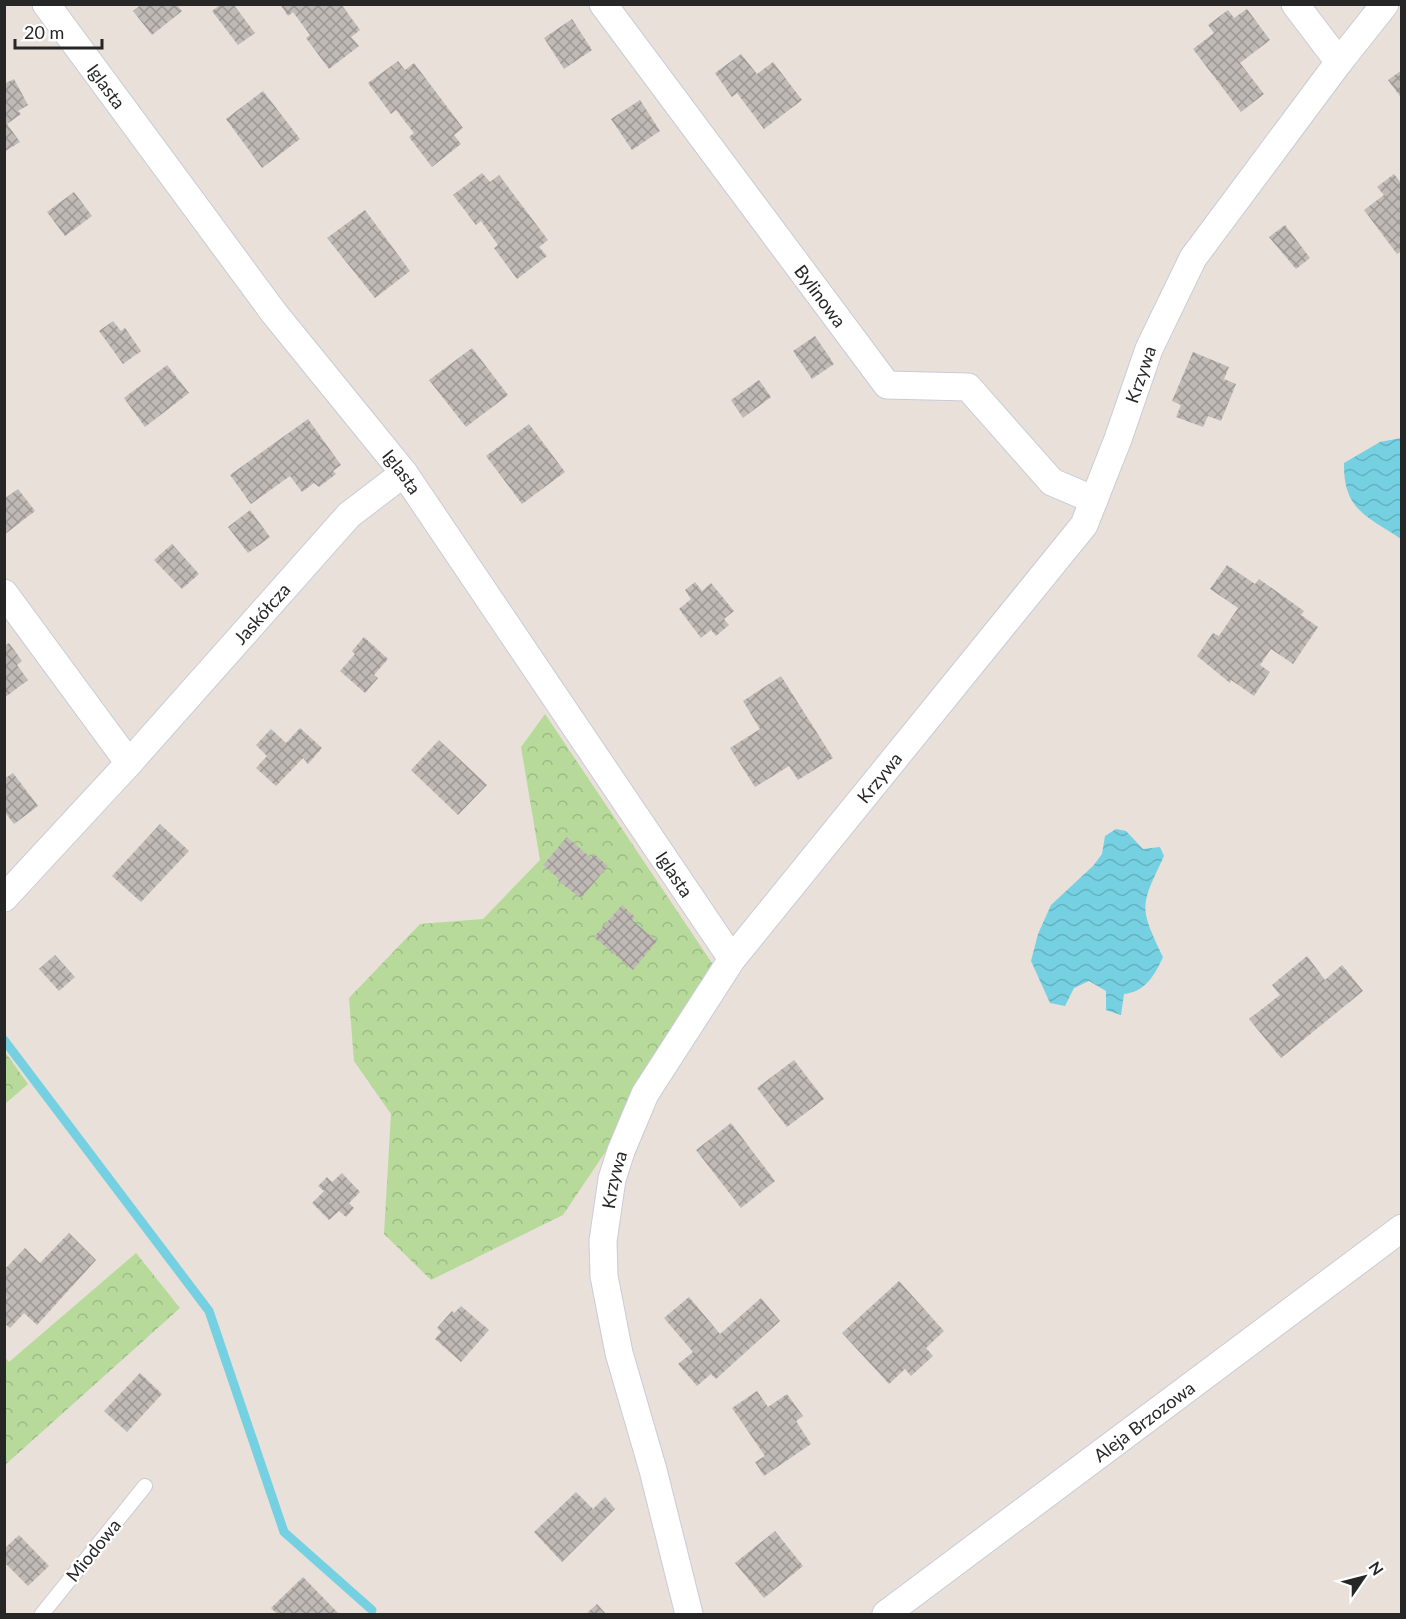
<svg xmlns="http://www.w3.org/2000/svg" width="1406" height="1619" font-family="Lato,sans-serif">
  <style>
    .forest { fill: url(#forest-crowns) }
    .water { fill: url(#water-waves) }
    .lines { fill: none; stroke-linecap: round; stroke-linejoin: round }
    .stream { stroke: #75d0e1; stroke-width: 9 }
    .building { fill: url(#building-cross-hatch) }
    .service-casing { stroke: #c8ccd7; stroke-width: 16 }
    .minor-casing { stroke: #c8ccd7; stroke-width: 29 }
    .service { stroke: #fff; stroke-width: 14 }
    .minor { stroke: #fff; stroke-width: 27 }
    .labels { text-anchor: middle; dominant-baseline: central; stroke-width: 4.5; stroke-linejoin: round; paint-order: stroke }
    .street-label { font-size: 18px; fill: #262626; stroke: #fff }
  </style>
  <defs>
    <pattern id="forest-crowns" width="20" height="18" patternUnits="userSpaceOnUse" patternTransform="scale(1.5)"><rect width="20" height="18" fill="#b7da9a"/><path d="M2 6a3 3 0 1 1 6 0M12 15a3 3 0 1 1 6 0" fill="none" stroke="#9dbb85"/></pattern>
    <pattern id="water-waves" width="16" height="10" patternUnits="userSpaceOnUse" patternTransform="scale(1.5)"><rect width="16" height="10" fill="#75d0e1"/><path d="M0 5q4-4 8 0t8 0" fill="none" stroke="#65b2c1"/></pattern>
    <pattern id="building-cross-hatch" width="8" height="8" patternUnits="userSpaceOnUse" patternTransform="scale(1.5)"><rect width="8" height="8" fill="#c0bab6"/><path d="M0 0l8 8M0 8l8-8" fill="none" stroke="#9c9794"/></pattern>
  </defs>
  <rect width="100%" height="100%" fill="#e8e0d9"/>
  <!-- forest -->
  <g class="forest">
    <polygon points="545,714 722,978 563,1215 431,1280 384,1234 391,1114 354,1061 349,998 420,924 483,919 540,860 521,747"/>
    <polygon points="5,1052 28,1084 5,1104 4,1104"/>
    <polygon points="136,1253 180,1308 5,1465 5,1357 9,1362"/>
  </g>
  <!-- water -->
  <g class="water">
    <path d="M1401,438H1402L1401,539C1367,516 1343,510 1344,463L1380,442Z"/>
    <path d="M1116,829L1126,831L1143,849L1160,847L1164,856C1140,907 1139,906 1163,957C1155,975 1145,992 1124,994L1121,1015L1106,1010V991L1089,981L1074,988L1065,1006L1050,1003L1031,961L1038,934L1051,905L1093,866L1102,854L1105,836Z"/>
  </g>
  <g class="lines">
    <!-- stream -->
    <polyline class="stream" points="4,1040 209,1311 284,1532 372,1610"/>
  </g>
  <!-- building -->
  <g class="building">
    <polygon points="142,4 176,4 182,11 152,35 133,11"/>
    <polygon points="221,4 233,4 255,33 238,45 212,11"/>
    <polygon points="280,4 341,4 360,30 351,37 359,46 329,69 306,38 310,35 293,12 288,16"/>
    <polygon points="1247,9 1270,40 1240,63 1264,94 1241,112 1193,49 1214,33 1208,25 1228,10 1234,18"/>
    <polygon points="572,19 592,50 564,69 544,38"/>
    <polygon points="741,54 757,74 773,62 802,100 764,129 737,93 732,97 715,73"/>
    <polygon points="398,61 405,70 414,63 463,128 454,135 461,144 432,167 409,137 414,133 396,110 391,114 368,83"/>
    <polygon points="1402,70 1402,99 1388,80"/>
    <polygon points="14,79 28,105 18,111 21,114 7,124 20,142 4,152 4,84"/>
    <polygon points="263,91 300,139 262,168 226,119"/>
    <polygon points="640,100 660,131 632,150 611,119"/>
    <polygon points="482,173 490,182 499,175 548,240 539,247 547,256 517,279 494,248 498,245 481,221 476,225 453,195"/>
    <polygon points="1394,174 1402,184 1402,251 1397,254 1364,210 1384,195 1377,187"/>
    <polygon points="74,192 92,216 65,236 47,212"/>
    <polygon points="365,210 410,271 375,298 327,238"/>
    <polygon points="1285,225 1310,258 1296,269 1269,237"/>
    <polygon points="113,321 121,331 125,328 141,351 123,364 99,331"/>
    <polygon points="815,336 834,364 812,379 793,351"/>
    <polygon points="472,348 508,395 466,427 429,380"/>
    <polygon points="1193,352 1229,367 1224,379 1236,384 1221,421 1208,416 1203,427 1176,417 1181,405 1172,401"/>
    <polygon points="167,365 189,393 145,427 124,398"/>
    <polygon points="759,380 771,397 743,418 731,400"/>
    <polygon points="308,419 341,465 333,471 336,474 319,487 314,483 302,492 290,476 251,504 230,475"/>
    <polygon points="529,424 565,472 522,504 486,456"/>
    <polygon points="18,489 35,511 4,535 4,499"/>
    <polygon points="250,510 270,537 248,553 228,527"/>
    <polygon points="172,544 199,574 182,589 154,560"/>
    <polygon points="1227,565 1255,584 1259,579 1304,611 1301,615 1318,627 1293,664 1271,649 1260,665 1270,672 1254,696 1231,680 1230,683 1197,656 1213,633 1219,636 1238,608 1210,589"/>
    <polygon points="695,582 702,591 711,583 734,611 724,619 729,625 716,636 711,630 701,638 679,609 691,599 685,590"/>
    <polygon points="364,637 388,659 374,675 378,678 365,693 340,671 355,654 352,651"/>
    <polygon points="9,643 22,661 17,665 28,680 4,698 4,646"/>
    <polygon points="781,676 833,758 798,780 789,766 755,787 730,748 760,729 743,701"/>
    <polygon points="300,728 322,748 308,764 303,758 276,786 256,768 267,756 256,745 271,729 286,743"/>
    <polygon points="439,740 487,785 458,815 411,770"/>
    <polygon points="13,773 38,806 14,824 4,811 4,779"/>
    <polygon points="160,824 189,851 141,902 112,876"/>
    <polygon points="567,837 591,858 594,854 608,866 581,898 558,881 559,879 543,865"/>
    <polygon points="622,905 635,917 632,920 657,941 633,970 594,937"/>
    <polygon points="55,955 75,977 59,991 39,969"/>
    <polygon points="1307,956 1325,980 1342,965 1363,991 1281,1058 1249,1019 1280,995 1272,985"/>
    <polygon points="794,1060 824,1099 787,1127 757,1088"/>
    <polygon points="731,1123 775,1181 741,1208 696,1150"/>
    <polygon points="342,1173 360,1192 349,1203 354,1208 346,1217 339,1211 329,1220 312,1203 324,1191 318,1186 327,1177 332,1182"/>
    <polygon points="69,1233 96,1260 37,1325 24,1313 10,1328 4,1323 4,1300 7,1297 4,1295 4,1270 25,1248 40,1263"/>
    <polygon points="899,1281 944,1331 926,1348 933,1356 911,1376 905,1369 889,1384 842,1333"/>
    <polygon points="689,1297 720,1334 761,1298 780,1321 716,1379 711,1374 697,1386 678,1364 693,1352 664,1318"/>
    <polygon points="461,1306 489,1330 461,1362 435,1339 441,1332 437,1328 452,1311 454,1313"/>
    <polygon points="140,1373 162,1394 127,1432 104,1411"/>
    <polygon points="757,1391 768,1407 787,1394 803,1416 796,1421 811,1444 764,1476 755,1462 765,1456 732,1408"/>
    <polygon points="576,1492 593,1509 605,1497 615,1509 562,1562 534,1532"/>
    <polygon points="775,1531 803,1566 764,1598 735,1563"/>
    <polygon points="19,1535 49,1566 28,1586 4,1562 4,1549"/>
    <polygon points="303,1577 339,1614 277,1614 271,1608"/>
    <polygon points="597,1604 606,1614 586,1614"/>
  </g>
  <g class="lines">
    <!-- service casing -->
    <g class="service-casing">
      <polyline id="service" points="42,1614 145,1486"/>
    </g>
    <!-- minor casing -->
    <g class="minor-casing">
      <g id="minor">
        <path id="s1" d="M46,4L274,313L404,473L732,959"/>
        <path id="s2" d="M603,4L887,385L968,387L1052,482L1094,500"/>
        <polyline points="1295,4 1339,62"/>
        <polyline points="4,593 129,763"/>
        <path id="s3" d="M4,898L129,763L349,515L404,473"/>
        <path id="s4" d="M689,1614L653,1470L619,1353L604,1276L603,1241L612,1179L621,1151L645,1094L732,959L1084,525L1118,439L1149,349L1193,258L1339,62L1385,4"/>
        <path id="s5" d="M886,1614L1402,1228"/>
      </g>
    </g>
    <!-- service -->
    <use href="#service" class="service"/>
    <!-- minor -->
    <use href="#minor" class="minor"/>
  </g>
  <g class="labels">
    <!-- street labels -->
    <g class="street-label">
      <text stroke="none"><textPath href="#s1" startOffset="102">Iglasta</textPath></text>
      <text stroke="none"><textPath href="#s2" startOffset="364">Bylinowa</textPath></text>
      <text stroke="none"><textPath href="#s4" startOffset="1418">Krzywa</textPath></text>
      <text stroke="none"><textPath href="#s1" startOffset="588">Iglasta</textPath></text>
      <text stroke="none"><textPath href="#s3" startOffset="384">Jaskółcza</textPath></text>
      <text stroke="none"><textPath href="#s4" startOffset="932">Krzywa</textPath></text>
      <text stroke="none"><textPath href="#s1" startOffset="1074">Iglasta</textPath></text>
      <text stroke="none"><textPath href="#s4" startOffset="446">Krzywa</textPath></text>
      <text stroke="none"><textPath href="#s5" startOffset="322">Aleja Brzozowa</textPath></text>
      <text transform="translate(93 1550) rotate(-51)">Miodowa</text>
    </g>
  </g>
  <!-- border -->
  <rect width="1406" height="1619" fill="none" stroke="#262626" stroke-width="12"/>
  <!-- north arrow -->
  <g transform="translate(1364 1577) rotate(55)" stroke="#ffffff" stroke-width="4.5" paint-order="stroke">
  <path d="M0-4.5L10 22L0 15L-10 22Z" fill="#262626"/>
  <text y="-9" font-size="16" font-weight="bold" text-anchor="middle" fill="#262626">N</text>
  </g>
  <!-- scale -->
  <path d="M15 39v9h87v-9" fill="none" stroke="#262626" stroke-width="3"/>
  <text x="24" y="39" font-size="18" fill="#262626" stroke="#ffffff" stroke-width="4.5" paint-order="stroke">20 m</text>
</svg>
